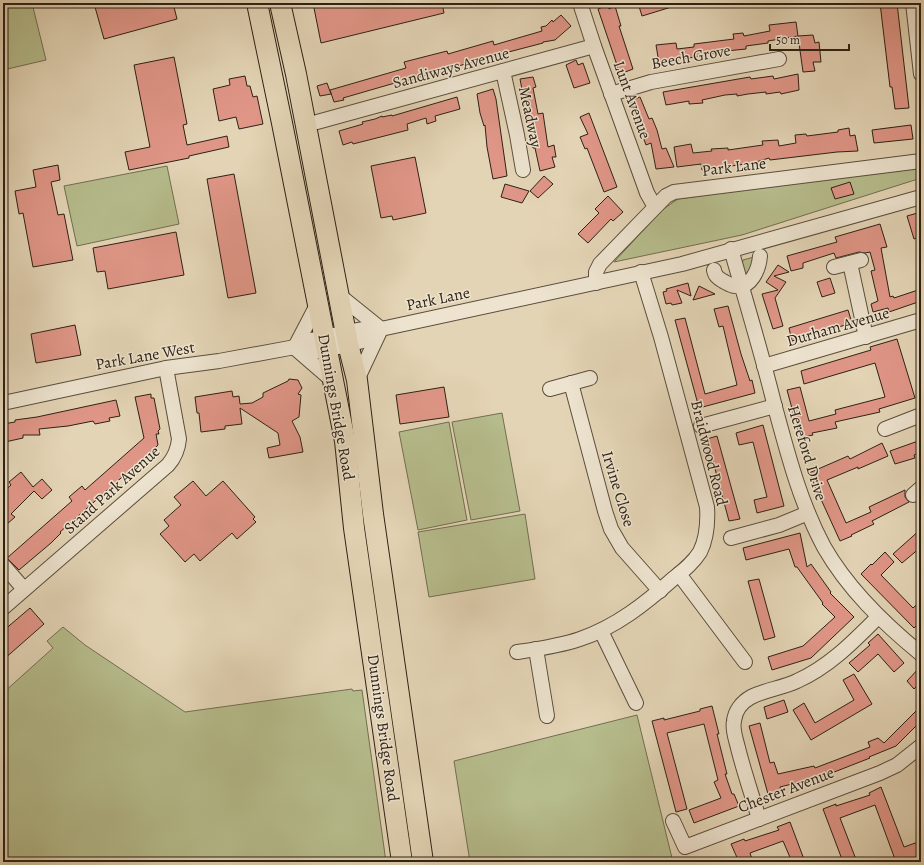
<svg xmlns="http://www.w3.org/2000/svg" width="924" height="865" font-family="Alegreya,serif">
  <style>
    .green { fill: #b6bc8c; stroke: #726e50 }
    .building { fill: #e09687; stroke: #2d2115 }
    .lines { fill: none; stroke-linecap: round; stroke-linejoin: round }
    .minor-casing { stroke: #5a4e3d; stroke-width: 16 }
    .highway-casing { stroke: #2d2115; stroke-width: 22 }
    .minor { stroke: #ede3cf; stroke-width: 14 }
    .highway { stroke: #e3d4b5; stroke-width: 20 }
    .labels { text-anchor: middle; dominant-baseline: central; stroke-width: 3; stroke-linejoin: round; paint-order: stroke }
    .street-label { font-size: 16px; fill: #2d2115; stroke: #ede3cf }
  </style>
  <rect width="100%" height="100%" fill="#e3d4b5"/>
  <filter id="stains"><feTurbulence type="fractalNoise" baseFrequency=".005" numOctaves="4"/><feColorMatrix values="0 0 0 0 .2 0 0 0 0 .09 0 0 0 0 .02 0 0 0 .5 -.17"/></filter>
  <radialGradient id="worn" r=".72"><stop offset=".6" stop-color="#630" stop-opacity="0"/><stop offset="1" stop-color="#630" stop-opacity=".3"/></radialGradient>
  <!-- green -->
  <g class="green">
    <polygon points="3,3 32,3 46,60 3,70"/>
    <polygon points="167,166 179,224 77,246 64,186"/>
    <polygon points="921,166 921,178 742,235 614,262 662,210 678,199"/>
    <polygon points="754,257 756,261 745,277 742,264 743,260"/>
    <polygon points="502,413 520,511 471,520 452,422"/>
    <polygon points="449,422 467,520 418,530 399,432"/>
    <polygon points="525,514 535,579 429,597 418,532"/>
    <polygon points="63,627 85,645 185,712 352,689 353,691 362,690 386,862 3,862 3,693 53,648 47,641"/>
    <polygon points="637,715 673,862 470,862 454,761"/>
  </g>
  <!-- building -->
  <g class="building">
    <polygon points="112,3 173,3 177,19 104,39 95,7"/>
    <polygon points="313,3 442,3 444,13 321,43"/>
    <polygon points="638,3 677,3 678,5 642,16"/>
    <polygon points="880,3 897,3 909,108 895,109 892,87 890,87"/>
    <polygon points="608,5 609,9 615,6 621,26 619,26 633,69 620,74 598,9"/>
    <polygon points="561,15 571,26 555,40 543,42 543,43 478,60 433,74 433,72 409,81 409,79 381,87 343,98 344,100 334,102 330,90 406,68 404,62 447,51 448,54 493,41 494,45 542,31 541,27 546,26 552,20 553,22"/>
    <polygon points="796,22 798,36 768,41 768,43 746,46 746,49 726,51 684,59 659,63 656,45 676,43 677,49 694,47 694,44 734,39 733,34 743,33 744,36 770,31 769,25"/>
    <polygon points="813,35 815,43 819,42 821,62 813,62 815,71 803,72 798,36"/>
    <polygon points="174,57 187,124 183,125 187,145 227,136 229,147 189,156 189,158 129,170 125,152 150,147 134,65"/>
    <polygon points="576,60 578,65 583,63 590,83 574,88 566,65"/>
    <polygon points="798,74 799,90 781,94 780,92 766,94 766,92 748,94 737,96 737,94 725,95 702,100 703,103 689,104 689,101 666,105 663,92 750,77 751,79 773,76 774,79"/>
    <polygon points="245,76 247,86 250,86 253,97 257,96 263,124 239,129 236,117 219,121 213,89 230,85 229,79"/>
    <polygon points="533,77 536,87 533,88 538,114 543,113 548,147 554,145 556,157 552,157 555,167 540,171 535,148 533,148 520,79"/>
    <polygon points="327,83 331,94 320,96 317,86"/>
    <polygon points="493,89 496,99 507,176 493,179 487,147 485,125 484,126 480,113 477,94"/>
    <polygon points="457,97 460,109 435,116 436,121 427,124 426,118 407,124 408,130 353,144 352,142 343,145 339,131 363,124 362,122 375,119 382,116 382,117 392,115 392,116"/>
    <polygon points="640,97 649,119 652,118 657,130 662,149 666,148 674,167 656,169 651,143 646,145 630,101"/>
    <polygon points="589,113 617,187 604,192 587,148 585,149 580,137 588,134 580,117"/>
    <polygon points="911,125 913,139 874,143 872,130"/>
    <polygon points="849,128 850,136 855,135 858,151 837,152 770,160 769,158 753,163 702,170 701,164 677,167 674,147 691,144 693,153 712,151 711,149 728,148 728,150 763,145 762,141 778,140 779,146 796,143 795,135 806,134 807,136 838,132 838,130"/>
    <polygon points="415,157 426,213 393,220 392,216 381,218 371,166"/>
    <polygon points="58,165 60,180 51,182 58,215 64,214 73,260 33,267 23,213 19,214 15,191 36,187 33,170"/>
    <polygon points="234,174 256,293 228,298 207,179"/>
    <polygon points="544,176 553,184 538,198 530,191"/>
    <polygon points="850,182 854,194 835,199 831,188"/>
    <polygon points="505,184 529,191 522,203 501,197"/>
    <polygon points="608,196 623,212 613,221 611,219 588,243 578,234 599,213 595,209"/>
    <polygon points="921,212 921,236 914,239 907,216"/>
    <polygon points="880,224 887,247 881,248 890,297 893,296 894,298 921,289 921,301 889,312 888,308 873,312 871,304 878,301 871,271 875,270 870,252 865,253 859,252 836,258 834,253 803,263 803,268 791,271 787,256 837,242 835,237"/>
    <polygon points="176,232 184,275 108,289 105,271 97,272 93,248"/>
    <polygon points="778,265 789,272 774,276 786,282 775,298 783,326 773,329 762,294 778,290 766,282"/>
    <polygon points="830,278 835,293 822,297 817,282"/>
    <polygon points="688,283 691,296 677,290 682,303 672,305 671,303 666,304 663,292 667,291 666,289"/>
    <polygon points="699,286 715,294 693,300"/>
    <polygon points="728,306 741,354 750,381 752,380 755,393 699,408 675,320 685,318 705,394 737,385 723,326 719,327 714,309"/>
    <polygon points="848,310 852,323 792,341 789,328"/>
    <polygon points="75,325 81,355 36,363 31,334"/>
    <polygon points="897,339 915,398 879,409 880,412 835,422 837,428 812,433 813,435 800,438 787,390 800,387 809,421 836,414 835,410 885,397 875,363 804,384 801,371 871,350 870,347"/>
    <polygon points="289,379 298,380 302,388 298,394 301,395 299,417 292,421 300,437 303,452 269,458 267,448 280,445 278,433 240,408 242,424 225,426 225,429 201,432 199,413 197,413 195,397 232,391 233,397 239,396 240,404 252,403 263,397 263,393 288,381"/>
    <polygon points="444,387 449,417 400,424 396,395"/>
    <polygon points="151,394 151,398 154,398 160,429 158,431 159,434 156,434 158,445 146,457 147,458 138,467 136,465 129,471 77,517 60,532 61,533 51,543 19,570 7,558 72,501 69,497 82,486 85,490 144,438 135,397"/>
    <polygon points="116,400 120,416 109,418 110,421 95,424 93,421 68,426 39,429 40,435 23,435 23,438 5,442 5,437 3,437 3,424 15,422 15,420 37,417"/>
    <polygon points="763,425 784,506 757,513 754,500 767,497 753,442 739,445 736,433"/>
    <polygon points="717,436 740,519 729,521 707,439"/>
    <polygon points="921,440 921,452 914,455 915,458 895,464 890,451"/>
    <polygon points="882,443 888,456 858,469 858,467 827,480 846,523 871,512 869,507 905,490 905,497 909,502 872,521 874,524 851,535 852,536 840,541 809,473 848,456 850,459"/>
    <polygon points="21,472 33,487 42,479 52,490 42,499 34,491 11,514 15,517 7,524 5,520 3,522 3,492 11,485 9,482"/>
    <polygon points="193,481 206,496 223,481 255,517 253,519 256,522 237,539 232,533 200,561 194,554 185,562 160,534 169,526 164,520 181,505 174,497"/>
    <polygon points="921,529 921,547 902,563 893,554"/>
    <polygon points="800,533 807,567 811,564 831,592 830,593 854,617 811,658 772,670 768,657 803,646 835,617 822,604 823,603 797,567 795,567 789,549 746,560 743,548"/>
    <polygon points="885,552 894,562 881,575 913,608 921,601 921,621 914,628 861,574 871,564 872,565"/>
    <polygon points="759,579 775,637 764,640 748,581"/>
    <polygon points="30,608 44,624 3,660 3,631"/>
    <polygon points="878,634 904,663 894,672 878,654 858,672 849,663 870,645 868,643"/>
    <polygon points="921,666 921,690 917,686 914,689 907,681"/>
    <polygon points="854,674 872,704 811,740 793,710 804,703 815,723 854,700 843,680"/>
    <polygon points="784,700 788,712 767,719 764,707"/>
    <polygon points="712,706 719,734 717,734 727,774 725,774 732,794 734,794 739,806 694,823 689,810 721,798 714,782 718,780 704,724 667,733 687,809 676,812 652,721 664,718 664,720 700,711 700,709"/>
    <polygon points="921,706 921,721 896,746 869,757 870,758 824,776 780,787 781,791 768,794 749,726 760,723 770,763 774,762 778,774 814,766 815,768 870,747 868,742 878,738 884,743"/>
    <polygon points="881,787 904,847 921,841 921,855 902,862 896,862 875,805 840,818 857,862 843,862 823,809 836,804 836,806 870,795 869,793"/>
    <polygon points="790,822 805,862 792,862 783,841 750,853 753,862 739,862 731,844 744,839 745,841 779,830 777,827"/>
  </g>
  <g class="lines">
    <!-- minor casing -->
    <g class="minor-casing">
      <g id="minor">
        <polyline points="580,3 594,46 647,193 655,207"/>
        <polyline points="913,3 921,74"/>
        <polyline points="503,71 517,135 523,170"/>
        <polyline points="611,94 651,82 779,59"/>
        <polyline points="317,122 594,46"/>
        <path d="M731,249C746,302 762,354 775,407C788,455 800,502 824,547C848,589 883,623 921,654"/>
        <polyline points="850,263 866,337"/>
        <polyline points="834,267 861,260"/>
        <path d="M714,270C715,276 718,278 723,281C727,283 731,286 735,286C751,289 759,269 760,256"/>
        <polyline points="596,283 596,272 600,264 666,196 674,192 921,161"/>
        <polyline points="340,296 381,329"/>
        <polyline points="295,347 312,352 326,350 367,340 381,329"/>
        <polyline points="295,347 318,303"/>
        <polyline points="296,349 333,381"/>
        <polyline points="764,366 921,320"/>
        <polyline points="357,380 380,331"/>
        <polyline points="571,383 605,511 611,529 622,548 660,591"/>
        <polyline points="550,389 590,378"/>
        <polyline points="3,403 166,368 219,361 295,347 311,340 347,332 364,329 381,329 682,264 921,197"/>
        <polyline points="701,426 775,406"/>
        <polyline points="885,429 921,415"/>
        <polyline points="913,495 921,488"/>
        <polyline points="731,538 779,525 808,513"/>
        <polyline points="3,565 24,589"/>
        <polyline points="679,574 745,662"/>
        <path d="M3,608L168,465C175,457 178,450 179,439L166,368"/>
        <polyline points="601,631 636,703"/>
        <polyline points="536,649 547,716"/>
        <path d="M517,652C538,649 560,646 580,639C616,627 646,603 674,578C684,570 693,563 700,552C707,538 708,523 707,507L661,337L641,272"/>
        <path d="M759,819C752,795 744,772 738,748C736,739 732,730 734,721C735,711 742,702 751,697C765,690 782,688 797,681C829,667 854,641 878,617"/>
        <polyline points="673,821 685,847 880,773 897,765 921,746"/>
      </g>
    </g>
    <!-- highway casing -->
    <g class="highway-casing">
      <g id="highway">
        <polyline points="257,3 282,123 345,441 354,528 402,862"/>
        <polyline points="280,3 296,74 348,344 357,380 373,514 423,862"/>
      </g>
    </g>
    <!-- minor -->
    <use href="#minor" class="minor"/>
    <!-- highway -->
    <use href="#highway" class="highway"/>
  </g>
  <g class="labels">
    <!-- street labels -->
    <g class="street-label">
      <text transform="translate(691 57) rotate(-10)">Beech Grove</text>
      <text transform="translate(451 68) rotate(-15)">Sandiways Avenue</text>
      <text transform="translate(632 100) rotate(70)">Lunt Avenue</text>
      <text transform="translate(530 117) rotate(78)">Meadway</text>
      <text transform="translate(734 167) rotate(-7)">Park Lane</text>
      <text transform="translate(438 299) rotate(-12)">Park Lane</text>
      <text transform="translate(838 327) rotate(-16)">Durham Avenue</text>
      <text transform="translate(145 356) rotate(-10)">Park Lane West</text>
      <text transform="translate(336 407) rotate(80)">Dunnings Bridge Road</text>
      <text transform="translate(709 453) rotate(76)">Braidwood Road</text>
      <text transform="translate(807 453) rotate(73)">Hereford Drive</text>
      <text transform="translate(618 489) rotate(73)">Irvine Close</text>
      <text transform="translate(112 490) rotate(-42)">Stand Park Avenue</text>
      <text transform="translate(383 728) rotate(82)">Dunnings Bridge Road</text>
      <text transform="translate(786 790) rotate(-21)">Chester Avenue</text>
    </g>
  </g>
  <!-- margin -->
  <rect width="924" height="865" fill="none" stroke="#e3d4b5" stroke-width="16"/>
  <rect x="4" y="4" width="916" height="857" fill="none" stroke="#2d2115" stroke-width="2"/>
  <rect x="8" y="8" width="908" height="849" fill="none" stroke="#2d2115"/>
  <!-- scale -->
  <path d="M770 44v6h79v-6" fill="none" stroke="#2d2115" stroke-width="2"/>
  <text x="776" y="44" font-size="12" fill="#2d2115" stroke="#ede3cf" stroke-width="3" paint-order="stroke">50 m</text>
  <rect width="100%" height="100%" filter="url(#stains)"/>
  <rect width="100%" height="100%" fill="url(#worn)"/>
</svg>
